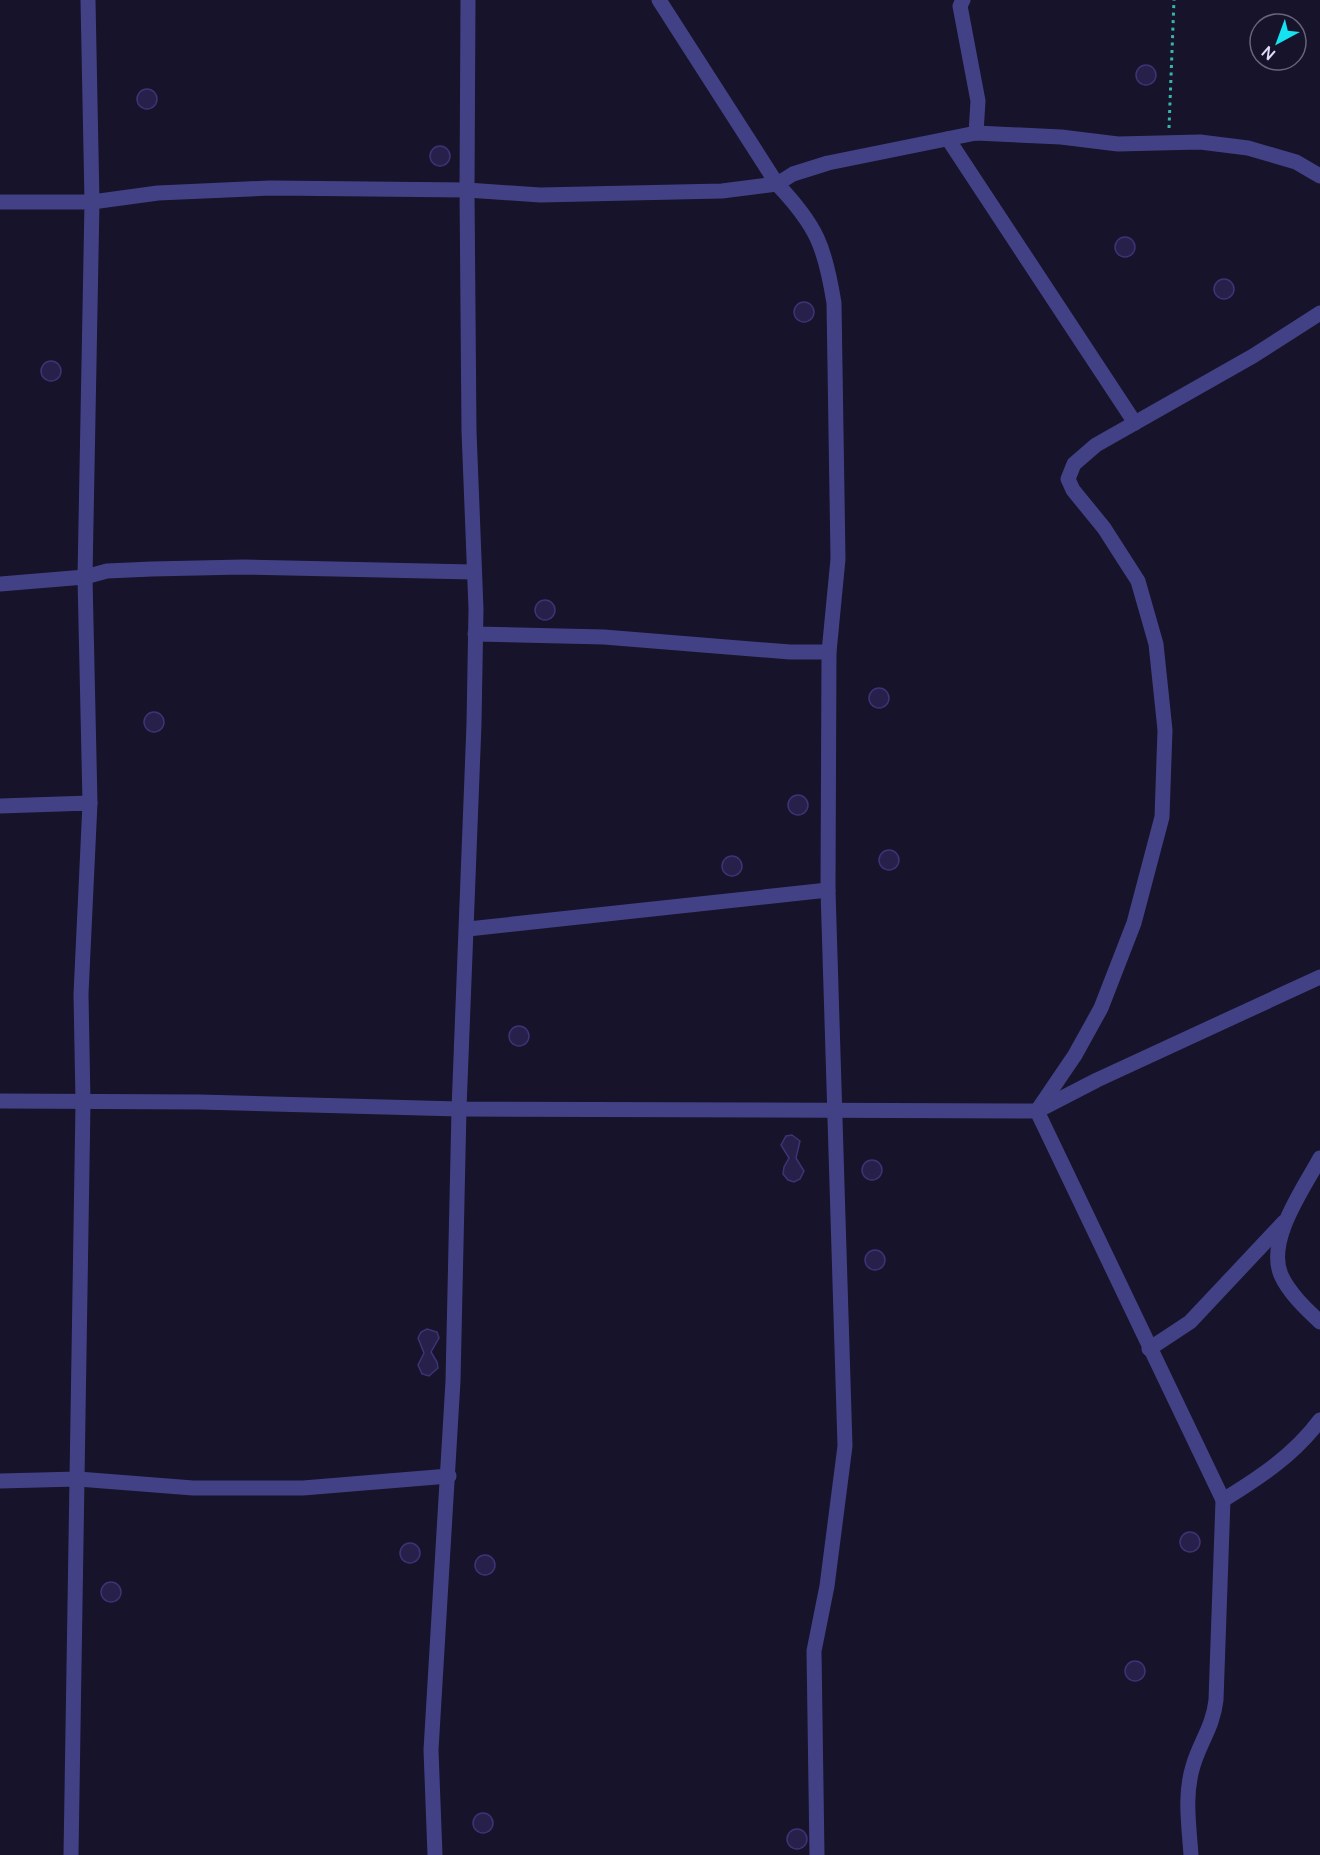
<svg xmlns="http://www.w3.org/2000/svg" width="1320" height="1855" font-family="Manrope,sans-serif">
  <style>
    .building { fill: #27204a; stroke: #3f3375; stroke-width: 1.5 }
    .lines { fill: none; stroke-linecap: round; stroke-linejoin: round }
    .path { stroke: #39b6ac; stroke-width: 3; stroke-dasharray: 3 4.5; stroke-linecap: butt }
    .minor { stroke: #424186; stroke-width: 15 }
  </style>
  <rect width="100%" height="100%" fill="#16132a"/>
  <!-- building -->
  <g class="building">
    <circle cx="1146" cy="75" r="10"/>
    <circle cx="147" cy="99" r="10"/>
    <circle cx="440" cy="156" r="10"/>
    <circle cx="1125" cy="247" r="10"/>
    <circle cx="1224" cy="289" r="10"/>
    <circle cx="804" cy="312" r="10"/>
    <circle cx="51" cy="371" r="10"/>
    <circle cx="545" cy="610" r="10"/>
    <circle cx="879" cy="698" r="10"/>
    <circle cx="154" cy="722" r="10"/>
    <circle cx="798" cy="805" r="10"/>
    <circle cx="889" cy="860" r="10"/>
    <circle cx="732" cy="866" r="10"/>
    <circle cx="519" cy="1036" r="10"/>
    <polygon points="792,1135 800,1141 796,1158 804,1171 800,1179 794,1182 788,1180 783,1174 784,1167 789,1158 781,1145 786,1136"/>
    <circle cx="872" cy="1170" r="10"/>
    <circle cx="875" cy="1260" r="10"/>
    <polygon points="427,1329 437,1332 439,1338 431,1352 437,1362 438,1368 429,1376 422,1374 418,1365 424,1353 418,1338 421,1332"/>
    <circle cx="1190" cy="1542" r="10"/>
    <circle cx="410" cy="1553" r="10"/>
    <circle cx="485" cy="1565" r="10"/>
    <circle cx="111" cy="1592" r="10"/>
    <circle cx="1135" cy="1671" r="10"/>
    <circle cx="483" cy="1823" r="10"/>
    <circle cx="797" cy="1839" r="10"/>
  </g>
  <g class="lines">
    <!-- path -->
    <polyline class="path" points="1169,128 1174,0"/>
    <!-- minor -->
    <g class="minor">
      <polyline points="88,0 92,202 85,577 90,803"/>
      <path d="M659,0L777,184C817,226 825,247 834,303L838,559L829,652L828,890L845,1446L827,1586L814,1651L817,1855"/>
      <polyline points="963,0 960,6 978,101 976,133"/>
      <polyline points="948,139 1135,423"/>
      <polyline points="0,202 92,202 158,193 270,188 467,190 540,195 722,191 777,184 793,174 828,163 976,133 1061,137 1118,144 1200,142 1248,148 1296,162 1320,176"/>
      <polyline points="0,584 85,577 107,571 152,569 243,567 473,572"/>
      <polyline points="475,634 604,637 790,652 829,652"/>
      <polyline points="0,806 90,803 81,994 83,1103 71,1855"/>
      <polyline points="468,929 828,890"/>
      <polyline points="0,1101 200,1102 459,1109 1037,1111 1097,1080 1320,977"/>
      <polyline points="1039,1108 1075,1055 1101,1008 1134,923 1162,817 1165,730 1156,644 1138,581 1104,528 1073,490 1068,479 1074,464 1096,445 1253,356 1320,313"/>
      <path d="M1037,1111L1223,1500L1216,1700C1213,1727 1200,1742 1193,1766C1184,1795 1189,1825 1191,1855"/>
      <path d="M1320,1158C1304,1188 1266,1240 1281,1275C1289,1293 1306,1309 1320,1322"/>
      <polyline points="1149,1349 1190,1322 1284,1222"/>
      <polyline points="0,1481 78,1479 193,1488 303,1488 449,1476"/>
      <path d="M1223,1500C1259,1478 1294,1455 1320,1420"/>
      <polyline points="435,1855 431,1750 453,1381 459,1109 474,724 476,609 469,431 467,190 468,0"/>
    </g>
  </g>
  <!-- north arrow -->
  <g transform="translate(1278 42) rotate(221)"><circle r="28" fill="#16132a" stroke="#67647e" stroke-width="1.5"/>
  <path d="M0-4.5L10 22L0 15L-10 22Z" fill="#16e1f1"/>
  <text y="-9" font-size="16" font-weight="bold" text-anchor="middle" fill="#e1defd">N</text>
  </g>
</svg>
